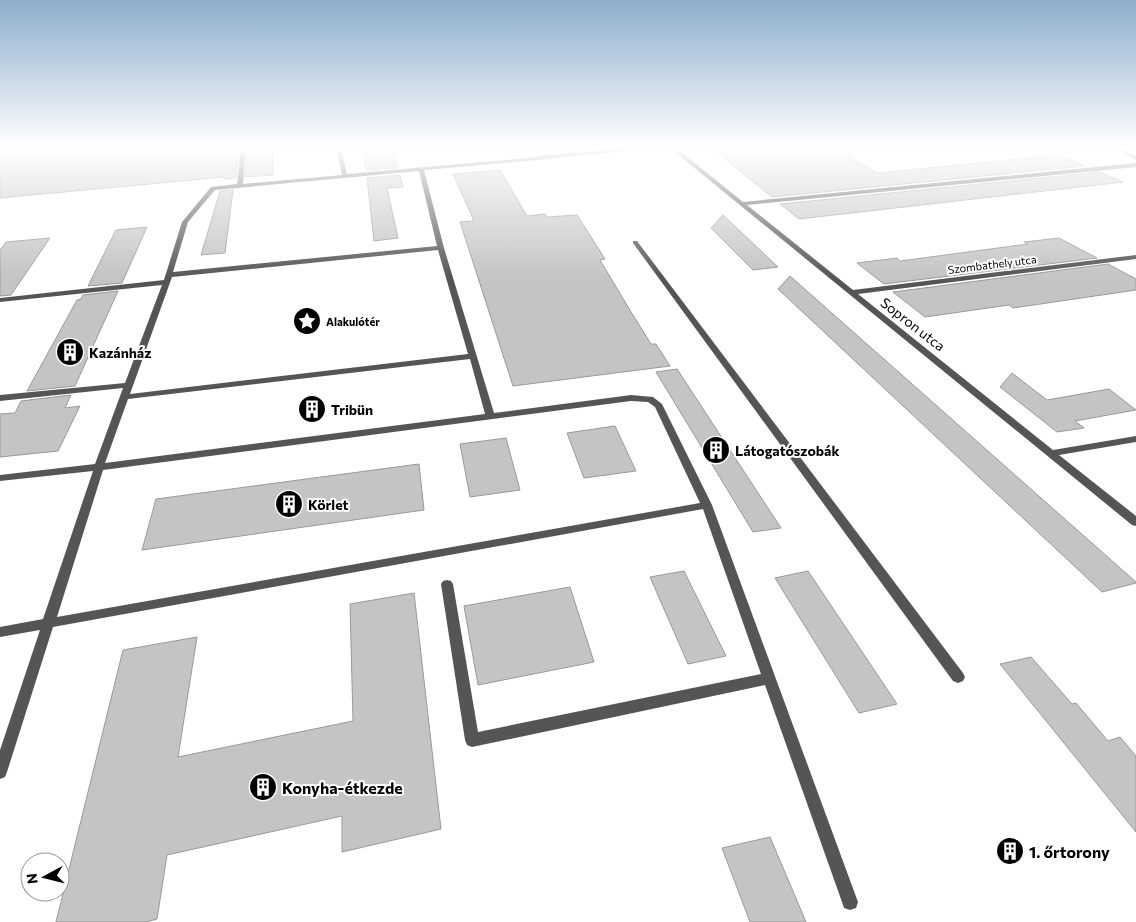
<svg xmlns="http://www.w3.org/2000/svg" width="1136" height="922" font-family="Commissioner,sans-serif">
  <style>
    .building { fill: #c4c4c4; stroke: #999 }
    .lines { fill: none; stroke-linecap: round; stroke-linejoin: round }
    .lane { fill: #555; fill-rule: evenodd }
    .street { fill: #555; fill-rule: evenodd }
    .labels { text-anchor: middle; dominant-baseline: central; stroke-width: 4; stroke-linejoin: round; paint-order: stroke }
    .far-street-label { font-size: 11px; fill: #000; stroke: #fff }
    .far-poi-label { font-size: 11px; font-weight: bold; fill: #000; stroke: #fff; text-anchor: start }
    .street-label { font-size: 14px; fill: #000; stroke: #fff }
    .poi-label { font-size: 14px; font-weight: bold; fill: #000; stroke: #fff; text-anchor: start }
    .near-poi-label { font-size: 16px; font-weight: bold; fill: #000; stroke: #fff; text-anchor: start }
  </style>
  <rect width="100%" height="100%" fill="#fff"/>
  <!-- building -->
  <g class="building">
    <polygon points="6,148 239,148 236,178 224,179 224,177 0,198 0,156"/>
    <polygon points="248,148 273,148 273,175 245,177"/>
    <polygon points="370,148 393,148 398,168 366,170 364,152 370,151"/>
    <polygon points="711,148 851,148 851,158 877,173 1059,155 1085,166 772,197"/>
    <polygon points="500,170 527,216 545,214 547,217 577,215 605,259 600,260 628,307 651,344 656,344 670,366 513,386 460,222 474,221 453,174"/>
    <polygon points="1100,172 1123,182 799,219 780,204"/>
    <polygon points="400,175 403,187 387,188 398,238 374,241 367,178"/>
    <polygon points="233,190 225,253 201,255 220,191"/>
    <polygon points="723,215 778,267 753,270 711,228"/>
    <polygon points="147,227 122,283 88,286 116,230"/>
    <polygon points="50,238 11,295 0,296 0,250 6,242"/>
    <polygon points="1059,238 1097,258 884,284 857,263 897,258 900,261 1028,244 1024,242"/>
    <polygon points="1108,264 1136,279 1136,290 1013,308 1009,305 925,317 893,292"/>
    <polygon points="790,276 1136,582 1136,583 1102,592 778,289"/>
    <polygon points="118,291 75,386 27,391 77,300 81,299 83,295"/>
    <polygon points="677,369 781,528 753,532 656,372"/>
    <polygon points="1012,373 1047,400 1109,389 1136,410 1075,421 1084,428 1057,432 1000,387"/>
    <polygon points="71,395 65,408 80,406 58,451 0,457 0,414 15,413 21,401"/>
    <polygon points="615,426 636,471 584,478 567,433"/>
    <polygon points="506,438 520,490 470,497 460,444"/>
    <polygon points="419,464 424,510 142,550 156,499"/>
    <polygon points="684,571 726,656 688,664 650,577"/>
    <polygon points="808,571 897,704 859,713 775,578"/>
    <polygon points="570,587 594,662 478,685 464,606"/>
    <polygon points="414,593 441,829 342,852 342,816 167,855 157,919 146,922 56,922 123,650 197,637 178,757 353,721 350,604"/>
    <polygon points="1031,657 1072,704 1076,703 1108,741 1120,737 1136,756 1136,832 1000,664"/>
    <polygon points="770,837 806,922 750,922 722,848"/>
  </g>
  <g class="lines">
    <!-- lane -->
    <g class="lane">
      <path d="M241,148H246L243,184L342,175L336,148H341L347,174L539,157L540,158L537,160L424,170L444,248L494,413L631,395L653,397L662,404L712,505L858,902L856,908L850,910L844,908L842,902L765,685L472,747L467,745L465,740L441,584L443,581L447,580L451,581L453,584L478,732L761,674L703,509L53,627L7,772L5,777L0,779V750L40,630L0,637V627L43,619L93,471L0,481V475L95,464L123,388L0,401V395L125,383L162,285L0,302V298L164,280L182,222L211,187L237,184ZM419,171L437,246L173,272L188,222L215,190ZM438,250L468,354L130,394L172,277ZM470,359L485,414L105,463L128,399ZM631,401L648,402L655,407L700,503L57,617L103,470Z"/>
      <polygon points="633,241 637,241 963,673 965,677 963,681 958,683 953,681 633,243"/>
    </g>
    <!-- street -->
    <g class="street">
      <polygon points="630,148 655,148 537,160 534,158 537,156"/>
      <polygon points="670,148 676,148 743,202 1136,163 1136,167 747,205 853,290 1136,255 1136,259 858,294 1053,450 1136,436 1136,442 1059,455 1136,516 1136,526 1132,525"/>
      <polygon points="1112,148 1119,148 1136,156 1136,160"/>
    </g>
  </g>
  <!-- sky -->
  <linearGradient id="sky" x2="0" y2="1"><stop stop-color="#8cadcc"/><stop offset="0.53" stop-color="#fff"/><stop offset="1" stop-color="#fff" stop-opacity="0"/></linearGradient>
  <rect width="1136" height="278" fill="url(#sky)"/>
  <!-- icons -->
  <defs>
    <g id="sight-disc" transform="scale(1.4375)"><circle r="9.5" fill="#000" stroke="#fff"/><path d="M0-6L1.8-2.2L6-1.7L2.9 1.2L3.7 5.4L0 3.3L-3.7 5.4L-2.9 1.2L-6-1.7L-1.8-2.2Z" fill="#fff"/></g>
    <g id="building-disc" transform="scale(1.4375)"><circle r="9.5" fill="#000" stroke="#fff"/><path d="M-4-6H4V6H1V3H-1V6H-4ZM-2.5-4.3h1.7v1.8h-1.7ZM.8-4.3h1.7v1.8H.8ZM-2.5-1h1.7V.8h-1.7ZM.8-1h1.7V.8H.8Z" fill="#fff"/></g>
  </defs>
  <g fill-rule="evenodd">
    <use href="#sight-disc" x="307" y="321"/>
    <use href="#building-disc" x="70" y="352"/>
    <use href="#building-disc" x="312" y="409"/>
    <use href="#building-disc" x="716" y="450"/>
    <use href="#building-disc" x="289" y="504"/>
    <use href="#building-disc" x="263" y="787"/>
    <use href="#building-disc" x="1010" y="851"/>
  </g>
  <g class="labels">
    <!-- far-street labels -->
    <g class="far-street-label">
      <text transform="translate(992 264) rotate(-7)">Szombathely utca</text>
    </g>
    <!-- far-poi labels -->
    <g class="far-poi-label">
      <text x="326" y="321">Alakulótér</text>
    </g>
    <!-- street labels -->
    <g class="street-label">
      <text transform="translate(913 324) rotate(38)">Sopron utca</text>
    </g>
    <!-- poi labels -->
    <g class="poi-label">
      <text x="89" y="352">Kazánház</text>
      <text x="331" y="409">Tribün</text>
      <text x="735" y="450">Látogatószobák</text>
      <text x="308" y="504">Körlet</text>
    </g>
    <!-- near-poi labels -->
    <g class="near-poi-label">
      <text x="282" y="787">Konyha-étkezde</text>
      <text x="1029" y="851">1. őrtorony</text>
    </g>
  </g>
  <!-- north arrow -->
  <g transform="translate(45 877) rotate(263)"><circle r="24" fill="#ffffff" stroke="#999999"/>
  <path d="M0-4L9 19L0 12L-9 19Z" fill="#000000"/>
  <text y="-8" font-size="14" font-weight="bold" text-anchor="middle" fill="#000000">N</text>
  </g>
</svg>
